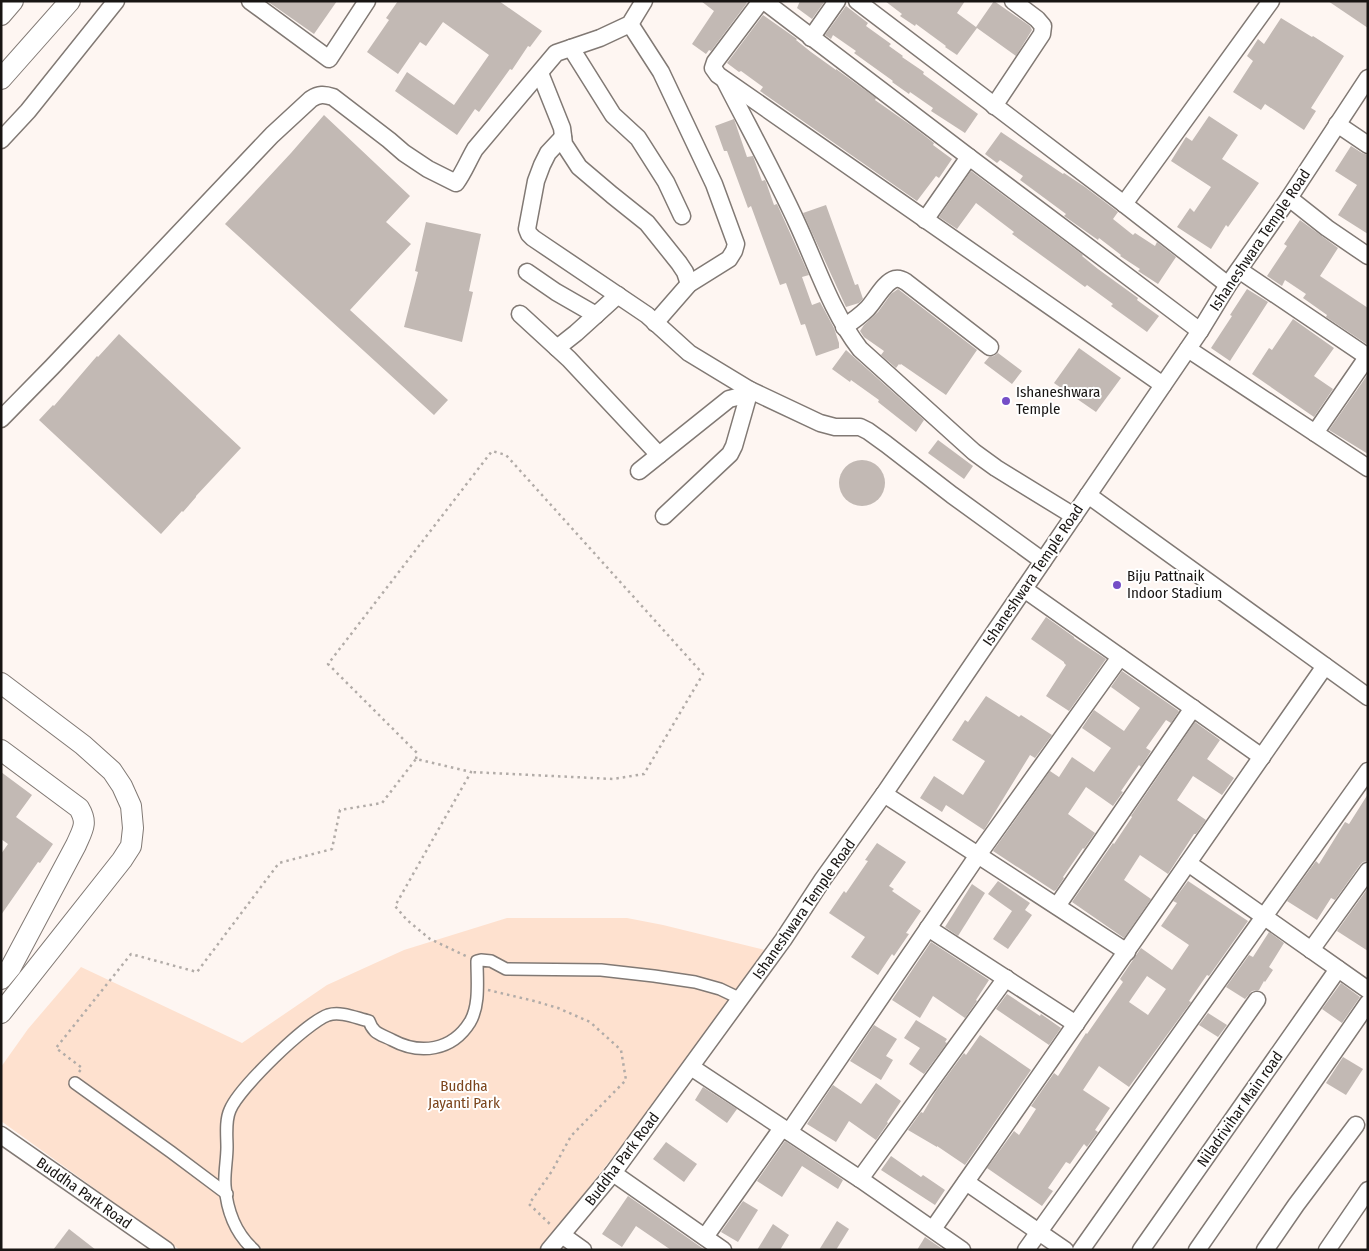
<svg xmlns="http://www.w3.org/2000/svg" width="1369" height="1251" font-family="'Fira Sans Condensed',sans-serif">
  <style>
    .green { fill: #fee1cf }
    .building { fill: #c2b9b4; fill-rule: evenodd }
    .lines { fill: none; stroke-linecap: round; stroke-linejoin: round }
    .pedestrian-casing { stroke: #817974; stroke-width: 14 }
    .minor-casing { stroke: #817974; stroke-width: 19 }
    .tertiary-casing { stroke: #817974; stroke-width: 22 }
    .path { stroke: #b2aca8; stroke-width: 2.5; stroke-dasharray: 2.5 4; stroke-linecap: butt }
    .pedestrian { stroke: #fff; stroke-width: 11 }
    .minor { stroke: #fff; stroke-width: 16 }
    .tertiary { stroke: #fff; stroke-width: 20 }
    .poi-dot { fill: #754ec7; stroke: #fff; stroke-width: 2 }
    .labels { text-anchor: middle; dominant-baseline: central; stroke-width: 4; stroke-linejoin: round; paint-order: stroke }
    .street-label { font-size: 15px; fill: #181513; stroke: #fff }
    .poi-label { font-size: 15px; fill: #181513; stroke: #fff; text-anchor: start }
    .park-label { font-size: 15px; fill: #7c451c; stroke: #fff }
  </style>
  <rect width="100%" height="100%" fill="#fef6f2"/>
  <!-- green -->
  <polygon class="green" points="507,918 627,918 663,925 773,952 540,1250 180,1250 1,1121 1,1067 28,1029 81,967 242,1043 327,985 404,950"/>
  <!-- building -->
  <g class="building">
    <polygon points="267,1 337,1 314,34"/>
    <polygon points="398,1 499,1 542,31 530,47 528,46 512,70 510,69 479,112 475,109 457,135 395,91 407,72 454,105 489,55 443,22 426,46 420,42 398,74 367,52 389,20 386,18"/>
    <polygon points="701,1 745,1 747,3 711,51 709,50 706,54 692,44 714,11"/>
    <polygon points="800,1 825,1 812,19 797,8"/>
    <polygon points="885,1 965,1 957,13 976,27 994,1 1030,26 1032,30 1016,56 977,28 957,55 945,47 946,46 916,24 915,26 900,16 902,14"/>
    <polygon points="1328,1 1368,1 1368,28"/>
    <polygon points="846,6 868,23 866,26 891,44 889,46 903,56 902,57 924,72 923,74 978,114 965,133 931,111 933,108 910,92 909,94 892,82 893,81 854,53 856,51 833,35 831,39 825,35"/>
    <polygon points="763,15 797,39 796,40 811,52 836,70 836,69 876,98 875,100 912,126 934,143 933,145 952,159 939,178 936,176 917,201 760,91 763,87 741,71 739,72 727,63"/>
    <polygon points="1281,18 1312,37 1313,36 1344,56 1311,108 1316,111 1304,130 1265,104 1261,110 1233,92 1253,61 1247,56 1258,39 1264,44"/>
    <polygon points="324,115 410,196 386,222 411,244 350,310 448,400 434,415 225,224 291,153"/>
    <polygon points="1209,116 1238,135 1222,159 1259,183 1228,227 1226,225 1211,249 1177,227 1190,208 1194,212 1211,187 1171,161 1186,137 1192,141"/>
    <polygon points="734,119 747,157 753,156 762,181 765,180 766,182 774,205 777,204 809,275 802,277 812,305 820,302 834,328 839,343 839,348 816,356 805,324 801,325 786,283 780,285 751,206 748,208 727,151 724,151 715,126"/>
    <polygon points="1001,132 1063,174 1064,173 1085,187 1118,212 1113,219 1133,235 1135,233 1155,246 1157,242 1176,257 1158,284 1138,271 1140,269 1120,256 1121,255 1099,238 1098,240 1064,216 1066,214 1020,180 1023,176 1000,160 997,163 985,154"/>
    <polygon points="1351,146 1362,153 1368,155 1368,234 1338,215 1357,185 1335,171"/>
    <polygon points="971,171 1083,255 1082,256 1098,269 1138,298 1137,300 1159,316 1147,332 1111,306 1113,304 1087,285 1085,287 1012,234 1014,232 976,203 957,229 939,217"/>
    <polygon points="826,205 855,285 858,284 863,299 859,303 846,307 803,213"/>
    <polygon points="1300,220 1338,248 1320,276 1368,308 1368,345 1326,317 1327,315 1303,298 1306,294 1285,280 1282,286 1267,276 1287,246 1284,244"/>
    <polygon points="426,222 481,234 469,291 473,292 462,342 404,327 418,272 415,271"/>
    <polygon points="898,289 977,350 946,395 901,364 900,365 899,364 896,368 881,355 884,351 864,337 860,331 864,325 878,312 891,294"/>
    <polygon points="1247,289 1268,302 1230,361 1211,348 1232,316 1230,315"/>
    <polygon points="1293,319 1334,348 1314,376 1333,389 1314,417 1252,374 1269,348 1272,350"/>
    <polygon points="119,334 241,448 196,496 196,497 183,512 182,511 161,534 39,420 53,405 54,406 97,356 98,357"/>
    <polygon points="1079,348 1121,378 1096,412 1054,383"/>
    <polygon points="846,350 924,420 916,432 878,402 879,400 851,380 850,382 832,369"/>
    <polygon points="998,353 1022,371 1012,384 984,363 989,357 994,356"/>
    <polygon points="1368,374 1368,454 1329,430"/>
    <polygon points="938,440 973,466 964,479 928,453"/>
    <circle cx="862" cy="483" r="23"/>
    <polygon points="1046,617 1074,637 1074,638 1106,659 1069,711 1046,696 1066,665 1064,663 1064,662 1031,639"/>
    <polygon points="1122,671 1179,711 1171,723 1166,720 1146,748 1151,751 1141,767 1139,765 1121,791 1123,792 1113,806 1086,787 1068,814 1095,833 1084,849 1083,848 1063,877 1064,878 1056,890 1054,891 993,851 1050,771 1059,777 1072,757 1094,772 1111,748 1082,728 1094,710 1124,731 1140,708 1111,687"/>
    <polygon points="986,696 1019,717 1021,715 1052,735 1035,758 1030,755 984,830 946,805 942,812 920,798 934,776 963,795 985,761 952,740 965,720 968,722"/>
    <polygon points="1195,722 1220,740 1207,759 1234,778 1222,795 1193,776 1177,800 1206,820 1196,834 1194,834 1168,874 1140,855 1124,880 1151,899 1124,938 1072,902 1113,843 1114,844 1132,817 1131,816"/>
    <polygon points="1,772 32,795 16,817 53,844 40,863 38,862 1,915 1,854 8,844 1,839"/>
    <polygon points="1368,794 1368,861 1363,862 1360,865 1335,900 1331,898 1317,920 1287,901 1316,861 1319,864 1345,822 1349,824"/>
    <polygon points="877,843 906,862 889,886 894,889 892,891 921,911 906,933 909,934 894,956 892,954 878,975 851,957 865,937 829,913 844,891 846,893 868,861 865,860"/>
    <polygon points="998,881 1030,903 1025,910 1032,915 1008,949 993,939 1012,911 988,894"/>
    <path d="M1188,881L1248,921L1209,976L1207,975L1189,1001L1191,1002L1129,1087L1099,1066L1083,1090L1110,1108L1095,1130L1098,1132L1087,1147L1084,1144L1070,1164L1066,1162L1048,1188L1053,1191L1042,1206L987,1168L1014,1131L1019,1135L1036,1109L1031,1106L1054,1073L1058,1076L1086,1033L1087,1034L1123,982L1120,979L1141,948L1172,970L1189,945L1161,926L1177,903L1173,901ZM1147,976L1166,989L1148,1015L1129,1002Z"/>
    <polygon points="972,884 985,893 958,936 945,927"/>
    <polygon points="1368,888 1368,951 1337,931"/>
    <polygon points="1269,932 1284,943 1269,967 1273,970 1265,982 1264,981 1259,990 1252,991 1245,999 1226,987 1249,955 1253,957"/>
    <polygon points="931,942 989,980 976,1000 977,1001 965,1018 933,996 920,1018 892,1000"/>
    <polygon points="1341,983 1360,997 1342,1023 1322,1009"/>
    <polygon points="1007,994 1040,1016 1041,1014 1061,1028 1049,1045 996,1009"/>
    <polygon points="1208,1013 1227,1025 1218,1037 1199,1025"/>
    <polygon points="916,1020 947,1039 945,1042 947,1043 924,1074 909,1064 920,1048 904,1038"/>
    <polygon points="874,1025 897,1039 886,1056 893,1060 881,1080 850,1061"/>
    <polygon points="980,1035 1031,1070 965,1165 937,1146 937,1147 908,1130 921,1112 923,1113 936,1091 964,1053 966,1055"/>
    <polygon points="1343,1057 1363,1069 1346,1095 1326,1083"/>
    <polygon points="876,1083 901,1101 887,1122 888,1123 876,1140 849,1121 836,1142 807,1124 833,1085 861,1104"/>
    <polygon points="703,1087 737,1109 727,1123 695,1100"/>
    <polygon points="785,1141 843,1180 838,1189 802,1166 782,1197 757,1181"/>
    <polygon points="666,1142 697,1164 684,1182 653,1159"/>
    <polygon points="891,1156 921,1177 923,1175 945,1190 935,1205 881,1170"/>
    <polygon points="628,1196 705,1250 671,1250 636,1226 622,1247 602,1234"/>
    <polygon points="743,1201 758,1210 738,1242 721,1232"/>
    <polygon points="837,1221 849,1229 836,1250 819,1250"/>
    <polygon points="773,1224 789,1235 780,1250 757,1250"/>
    <polygon points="69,1229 96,1250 53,1250"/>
    <polygon points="925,1237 944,1250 917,1250"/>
  </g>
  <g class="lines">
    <!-- pedestrian casing -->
    <g class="pedestrian-casing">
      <g id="pedestrian">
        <polyline points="75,1083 171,1152 227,1194"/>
        <path d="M254,1250C235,1233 227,1211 225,1186C224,1173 227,1160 227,1147C227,1136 225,1121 230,1110C239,1088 306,1023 328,1015C341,1011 356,1018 369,1021C370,1024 372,1028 375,1031C379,1035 387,1037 392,1040C420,1055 452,1051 470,1022C480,1005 477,981 477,961L481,960L491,961L506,969L601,970L654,976L695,982L720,989L741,999"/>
      </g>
    </g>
    <!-- minor casing -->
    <g class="minor-casing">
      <g id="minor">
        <polyline points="250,1 329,59 367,1"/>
        <polyline points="761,1 715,62 713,68 718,75 1163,385"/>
        <polyline points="764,1 969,157 1200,331"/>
        <polyline points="857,1 1124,204 1228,285"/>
        <polyline points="630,24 661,72 714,184 736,244 734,251 729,259 689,284 655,323"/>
        <polyline points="811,38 837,1"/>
        <polyline points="571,48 613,115 638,138 666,182 682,216"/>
        <polyline points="540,73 562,128 564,144 579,167 612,195 647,223 679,263 685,272 689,284"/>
        <path d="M725,81C749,128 775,175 797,223C817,266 831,311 860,349L974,452L996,468L1074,516"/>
        <polyline points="994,106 1042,34 1043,26 1037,19 1013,1"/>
        <polyline points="1337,124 1368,145"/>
        <polyline points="563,137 548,153 542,165 536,181 527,229 529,234 533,238 647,315 689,353 750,390 820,423 835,427 860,427 868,431 886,444 952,495 1043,561"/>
        <polyline points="1,140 28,111 116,1"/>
        <polyline points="1289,198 1327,228 1368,256"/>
        <polyline points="1124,204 1271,1"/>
        <polyline points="925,220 969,157"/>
        <polyline points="1239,270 1368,357"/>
        <polyline points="527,272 556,292 596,315"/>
        <polyline points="520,314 569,359 659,455"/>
        <path d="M844,327C853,321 860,316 867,309C875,301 884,282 895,279C899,278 903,280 906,282L990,347"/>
        <polyline points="557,348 576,333 618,295"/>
        <polyline points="1188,349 1368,468"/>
        <path d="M1,419L52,367L272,135L311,99C319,94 324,94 333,97L389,140L404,153L428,169L456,183C464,172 468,161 475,149L556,53L600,38L630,24L644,1"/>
        <polyline points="1315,433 1368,356"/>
        <polyline points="639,471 729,399 737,397 747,397"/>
        <polyline points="1088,495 1368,697"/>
        <polyline points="664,516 730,454 734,446 750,390"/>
        <polyline points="1024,589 1262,757"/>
        <polyline points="884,794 1127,952"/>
        <polyline points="1188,863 1368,990"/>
        <polyline points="1057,906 1193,708"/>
        <polyline points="928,928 1076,1024"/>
        <polyline points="1311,950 1368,871"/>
        <polyline points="691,1067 860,1179 962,1250"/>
        <polyline points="789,1132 978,855 1120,657"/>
        <polyline points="1,1135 166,1250"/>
        <polyline points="613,1173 723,1250"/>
        <polyline points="860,1179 1006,978"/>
        <polyline points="966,1182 1065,1250"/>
        <polyline points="933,1229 1325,666"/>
        <polyline points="562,1235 583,1250"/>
        <polyline points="705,1237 782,1128"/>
        <polyline points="549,1250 613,1173 783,940 823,879 884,794 1200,331 1228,285 1289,198 1368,78"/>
        <polyline points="1026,1250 1368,771"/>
        <polyline points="1081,1250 1257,1000"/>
        <polyline points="1141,1250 1338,969"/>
        <polyline points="1197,1250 1368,1003"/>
        <polyline points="1265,1250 1296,1205 1356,1125"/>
        <polyline points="1327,1250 1368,1190"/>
      </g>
    </g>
    <!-- tertiary casing -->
    <g class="tertiary-casing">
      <g id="tertiary">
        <polyline points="1,15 13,1"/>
        <polyline points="1,79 70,1"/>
        <polyline points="1,683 83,745 112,771 122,786 131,806 133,828 131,846 122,860 1,1013"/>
        <path d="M1,750L79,808C88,823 83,829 76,845L11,967L1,979"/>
      </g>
    </g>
    <!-- path -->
    <g class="path">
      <polyline points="416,759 417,753 328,664 492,451 506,455 703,674 644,774 613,779 471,772"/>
      <polyline points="488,990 534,1001 558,1008 590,1022 621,1050 626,1080 571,1136 552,1171 529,1204 552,1226"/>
      <polyline points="79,1072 82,1068 56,1048 131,954 197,972 279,863 332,849 340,810 382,803 416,759 471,772 395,906 407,920 430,939 466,956"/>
    </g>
    <!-- pedestrian -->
    <use href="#pedestrian" class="pedestrian"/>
    <!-- minor -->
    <use href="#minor" class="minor"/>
    <!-- tertiary -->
    <use href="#tertiary" class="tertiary"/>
  </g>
  <!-- markers -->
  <g class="poi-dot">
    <circle cx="1006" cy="401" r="5"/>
    <circle cx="1117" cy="585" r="5"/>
  </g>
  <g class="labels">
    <!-- street labels -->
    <g class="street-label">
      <text transform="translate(1260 240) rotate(-56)">Ishaneshwara Temple Road</text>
      <text transform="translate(1033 575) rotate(-56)">Ishaneshwara Temple Road</text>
      <text transform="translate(804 909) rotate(-55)">Ishaneshwara Temple Road</text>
      <text transform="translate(1240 1109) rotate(-55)">Niladrivihar Main road</text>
      <text transform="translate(622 1159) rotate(-53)">Buddha Park Road</text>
      <text transform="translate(84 1193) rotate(35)">Buddha Park Road</text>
    </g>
    <!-- poi labels -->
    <g class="poi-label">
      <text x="1016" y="392">Ishaneshwara<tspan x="1016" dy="17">Temple</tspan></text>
      <text x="1127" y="576">Biju Pattnaik<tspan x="1127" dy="17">Indoor Stadium</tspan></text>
    </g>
    <!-- park labels -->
    <g class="park-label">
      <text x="464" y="1086">Buddha<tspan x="464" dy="17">Jayanti Park</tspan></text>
    </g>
  </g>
  <!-- border -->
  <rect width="1369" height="1251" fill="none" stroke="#181513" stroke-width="5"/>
</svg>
